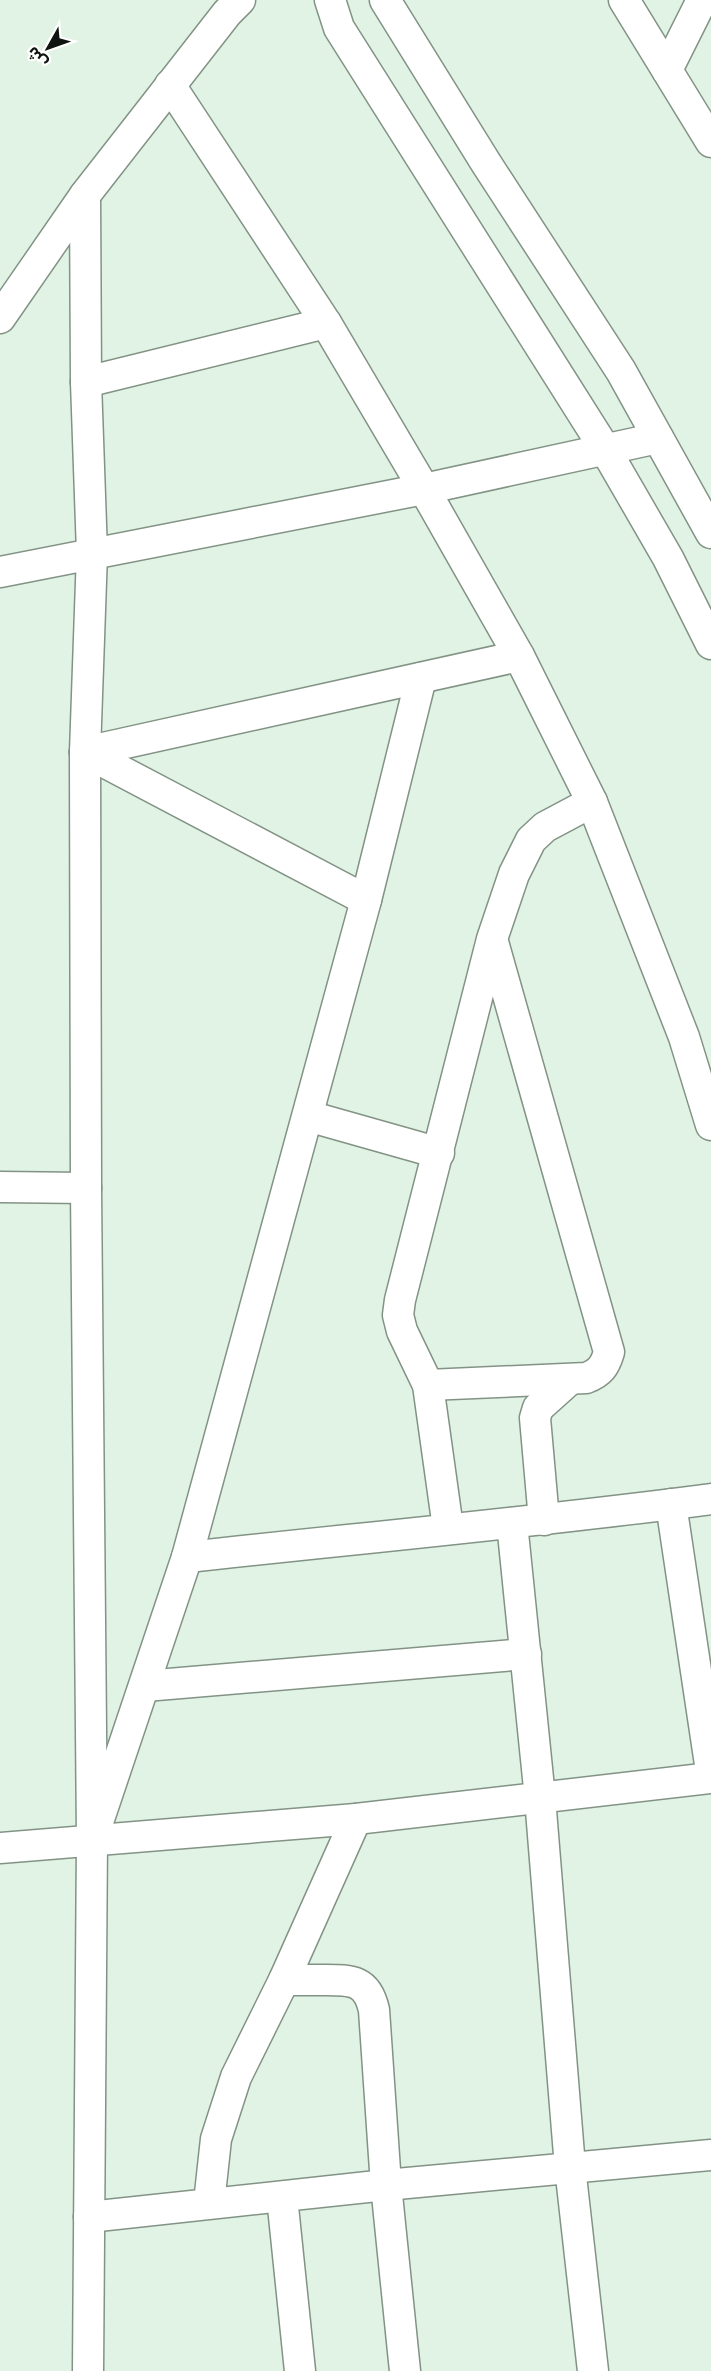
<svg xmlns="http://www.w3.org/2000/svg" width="711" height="2371" font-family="Poppins,'Noto Sans Arabic',sans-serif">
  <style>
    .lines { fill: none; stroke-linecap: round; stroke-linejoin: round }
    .minor-casing { stroke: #829385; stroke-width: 33 }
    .minor { stroke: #fff; stroke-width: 30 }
  </style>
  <rect width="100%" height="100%" fill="#e0f3e4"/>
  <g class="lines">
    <!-- minor casing -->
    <g class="minor-casing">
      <g id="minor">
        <polyline points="330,0 339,28 605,449 668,558 711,644"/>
        <polyline points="385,0 486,163 621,371 711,533"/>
        <polyline points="624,0 711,142"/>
        <polyline points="667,70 702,0"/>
        <polyline points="170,85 326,323 424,489 519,656 592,802 684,1037 711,1125"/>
        <polyline points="85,195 86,382 92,553 85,752 86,1188 92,1838 88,2371"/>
        <polyline points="0,318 85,195 227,13 240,0"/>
        <polyline points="86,382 326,323"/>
        <polyline points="0,572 424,489 658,438"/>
        <polyline points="85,752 519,656"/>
        <polyline points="85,752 366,900"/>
        <polyline points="308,1116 439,1153"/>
        <polyline points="0,1187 86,1188"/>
        <path d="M428,1385L586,1378C600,1373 605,1366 609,1352L493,942"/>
        <polyline points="671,1504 711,1771"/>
        <polyline points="544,1520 535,1418 538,1408 568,1381"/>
        <polyline points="512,1523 540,1798 570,2167 593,2371"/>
        <polyline points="448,1528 428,1385 402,1331 398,1315 400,1300 492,939 514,874 531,840 545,827 592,802"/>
        <path d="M187,1557C361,1538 537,1522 711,1499"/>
        <polyline points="145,1686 526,1654"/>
        <polyline points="99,1819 187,1557 366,900 421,678"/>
        <polyline points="0,1848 356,1819 711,1778"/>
        <path d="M284,1980C297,1980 310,1980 323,1980C351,1980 367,1979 374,2010L386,2185L405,2371"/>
        <polyline points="282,2197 300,2371"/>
        <polyline points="209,2203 216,2139 236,2077 284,1980 356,1819"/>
        <polyline points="89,2217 386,2185 711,2155"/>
      </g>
    </g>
    <!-- minor -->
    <use href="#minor" class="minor"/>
  </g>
  <!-- north arrow -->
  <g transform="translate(48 48) rotate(230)" stroke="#ffffff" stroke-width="4.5" paint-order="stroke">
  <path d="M0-4.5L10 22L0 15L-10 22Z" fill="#0e140f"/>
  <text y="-9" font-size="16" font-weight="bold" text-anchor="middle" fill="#0e140f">ش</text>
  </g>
</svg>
